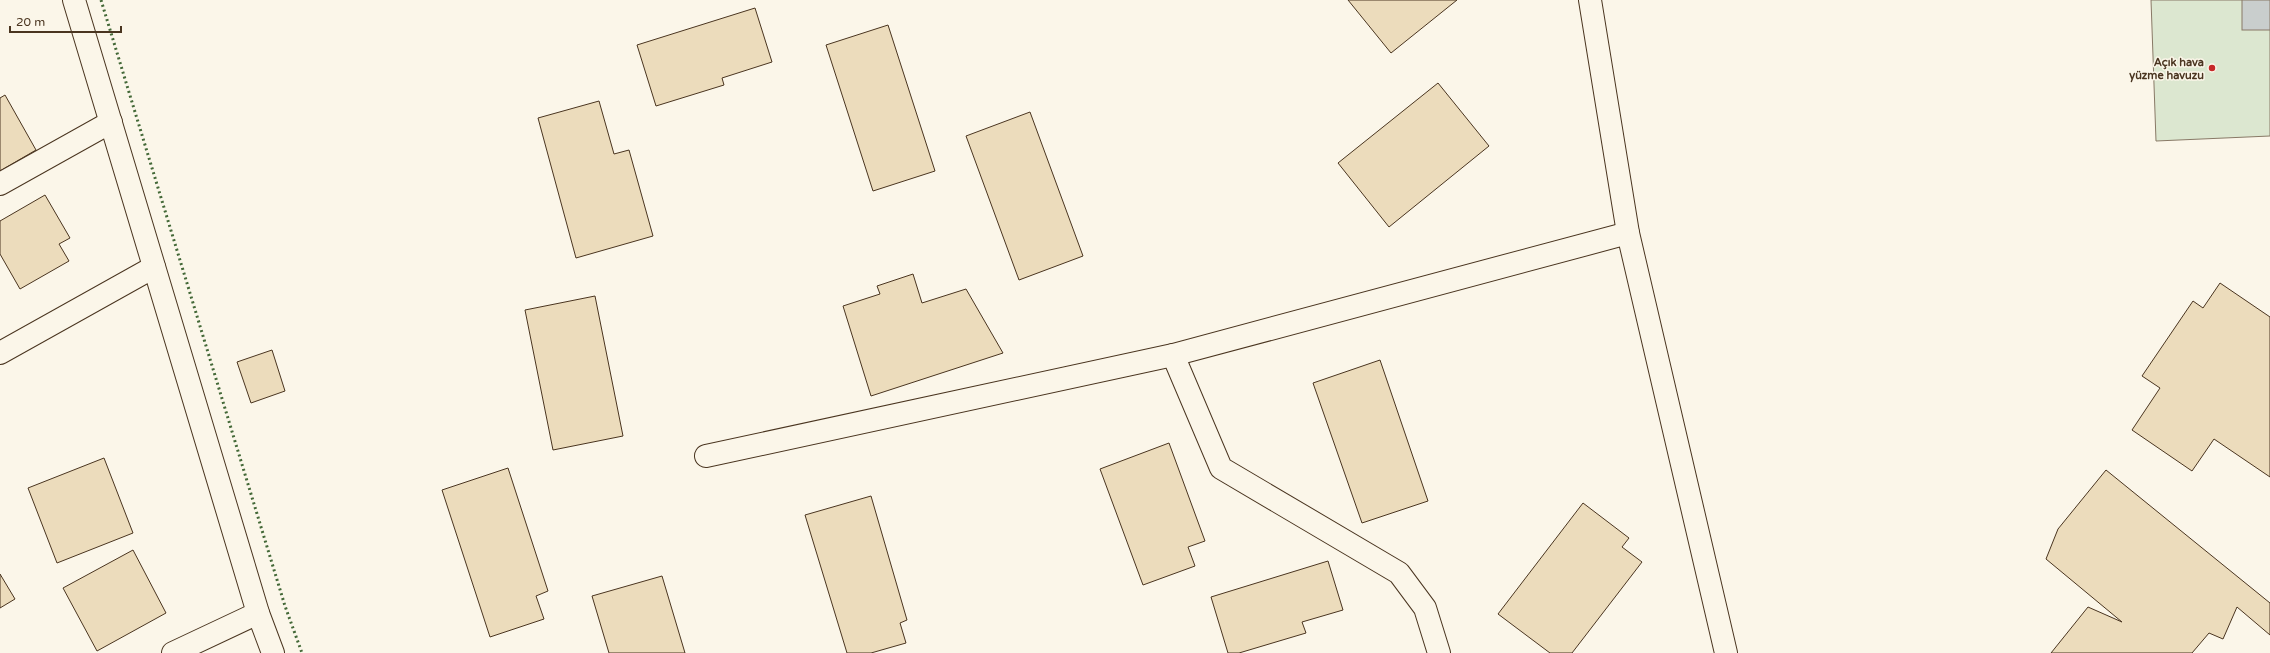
<svg xmlns="http://www.w3.org/2000/svg" width="2270" height="653" font-family="'Varela Round',sans-serif">
  <style>
    .green { fill: #dce7d0; stroke: #887966 }
    .water { fill: #c9cecd; stroke: #887966 }
    .building { fill: #ecdcbc; stroke: #4a3520 }
    .lines { fill: none; stroke-linecap: round; stroke-linejoin: round }
    .minor-casing { stroke: #4a3520; stroke-width: 24 }
    .minor { stroke: #fbf6e9; stroke-width: 22 }
    .hedge { stroke: #436837; stroke-width: 3; stroke-dasharray: 2 3; stroke-linecap: butt }
    .poi-dot { fill: #c62828; stroke: #fbf6e9; stroke-width: 1.5 }
    .labels { text-anchor: middle; dominant-baseline: central; stroke-width: 3; stroke-linejoin: round; paint-order: stroke }
    .poi-label { font-size: 11px; font-weight: bold; fill: #4a3520; stroke: #fbf6e9; text-anchor: end }
  </style>
  <rect width="100%" height="100%" fill="#fbf6e9"/>
  <!-- green -->
  <polygon class="green" points="2151,0 2270,0 2270,136 2156,141"/>
  <!-- water -->
  <rect class="water" x="2242" y="0" width="28" height="30"/>
  <!-- building -->
  <g class="building">
    <polygon points="1348,0 1457,0 1391,53"/>
    <polygon points="755,8 772,62 722,78 724,85 656,106 637,45"/>
    <polygon points="888,25 935,171 873,191 826,45"/>
    <polygon points="1438,83 1489,146 1389,227 1338,163"/>
    <polygon points="5,95 36,150 0,171 0,98"/>
    <polygon points="599,101 614,154 629,150 653,236 576,258 538,118"/>
    <polygon points="1030,112 1083,256 1019,280 966,136"/>
    <polygon points="45,195 70,238 59,244 69,261 20,289 0,254 0,221"/>
    <polygon points="913,274 922,303 966,289 1003,353 871,396 843,306 880,294 877,286"/>
    <polygon points="2220,283 2270,317 2270,477 2214,439 2192,471 2132,430 2160,388 2142,376 2193,301 2203,308"/>
    <polygon points="595,296 623,436 553,450 525,310"/>
    <polygon points="272,350 285,391 251,403 237,362"/>
    <polygon points="1380,360 1428,501 1362,523 1313,383"/>
    <polygon points="1169,443 1205,541 1188,547 1195,566 1143,585 1100,469"/>
    <polygon points="104,458 133,533 57,563 28,488"/>
    <polygon points="508,468 548,591 536,596 544,619 490,637 442,490"/>
    <polygon points="2106,470 2270,603 2270,635 2237,607 2223,639 2209,633 2192,653 2051,653 2088,607 2122,622 2046,559 2058,529"/>
    <polygon points="871,496 907,620 900,623 906,643 871,653 847,653 805,515"/>
    <polygon points="1583,503 1629,538 1622,547 1642,562 1572,653 1550,653 1498,614"/>
    <polygon points="133,550 166,613 97,651 63,588"/>
    <polygon points="1328,561 1343,610 1302,622 1306,633 1239,653 1228,653 1211,597"/>
    <polygon points="0,574 15,599 0,608"/>
    <polygon points="662,576 685,653 609,653 592,596"/>
  </g>
  <g class="lines">
    <!-- minor casing -->
    <g class="minor-casing">
      <g id="minor">
        <polyline points="74,0 258,613 273,653"/>
        <polyline points="1590,0 1628,233 1726,653"/>
        <polyline points="0,184 111,122"/>
        <polyline points="0,353 154,267"/>
        <polyline points="1173,355 1221,468 1399,573 1425,608 1439,653"/>
        <polyline points="706,456 1173,355 1628,233"/>
        <polyline points="173,653 258,613"/>
      </g>
    </g>
    <!-- minor -->
    <use href="#minor" class="minor"/>
    <!-- hedge -->
    <polyline class="hedge" points="101,0 285,606 302,653"/>
  </g>
  <!-- markers -->
  <circle class="poi-dot" cx="2212" cy="68" r="4"/>
  <g class="labels">
    <!-- poi labels -->
    <g class="poi-label">
      <text x="2204" y="62">Açık hava<tspan x="2204" dy="13">yüzme havuzu</tspan></text>
    </g>
  </g>
  <!-- scale -->
  <path d="M10 26v6h111v-6" fill="none" stroke="#4a3520" stroke-width="2"/>
  <text x="16" y="26" font-size="12" fill="#4a3520" stroke="#fbf6e9" stroke-width="3" paint-order="stroke">20 m</text>
</svg>
